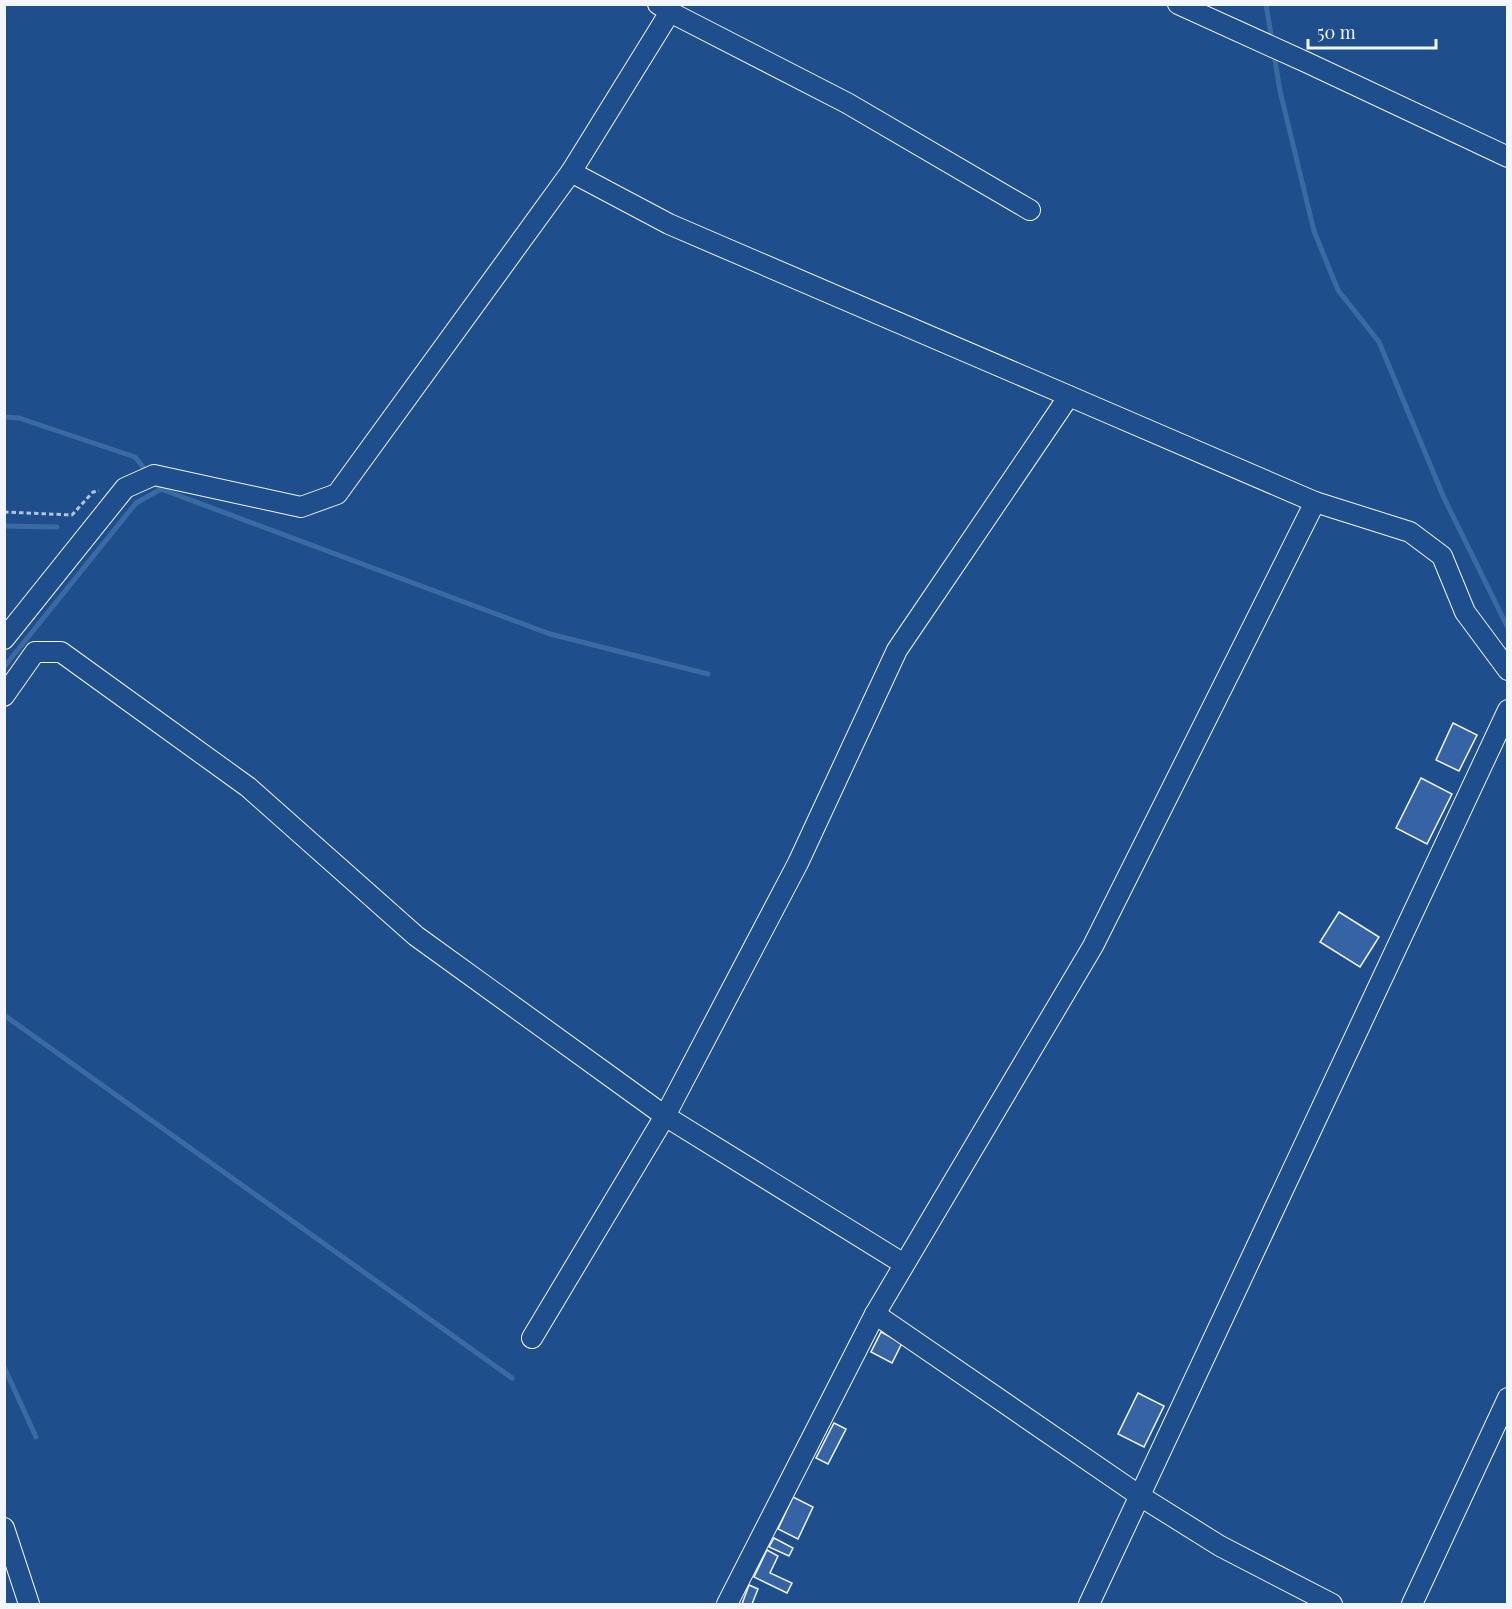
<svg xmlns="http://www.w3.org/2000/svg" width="1512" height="1609" font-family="'Playfair Display',serif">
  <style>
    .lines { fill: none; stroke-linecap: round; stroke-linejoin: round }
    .stream { stroke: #3b69a3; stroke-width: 5 }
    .building { fill: #3563a3; stroke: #f2f6ff; stroke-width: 1.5 }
    .minor-casing { stroke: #f2f6ff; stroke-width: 22 }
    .path { stroke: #b3c4dc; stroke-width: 3; stroke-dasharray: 4.5 3; stroke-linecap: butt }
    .minor { stroke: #1f4e8c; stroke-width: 20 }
  </style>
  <rect width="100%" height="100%" fill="#1f4e8c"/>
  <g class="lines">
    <!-- stream -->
    <g class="stream">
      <polyline points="1266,4 1272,41"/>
      <polyline points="1274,54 1280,91 1314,231 1338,290 1379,342 1444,498 1508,628"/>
      <polyline points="4,417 19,418 135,457 148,473"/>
      <polyline points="154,480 161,489 550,634 708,674"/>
      <polyline points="4,526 57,527"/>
      <polyline points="4,667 136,503 161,489"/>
      <polyline points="4,1015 512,1378"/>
      <polyline points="4,1367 36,1437"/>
    </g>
  </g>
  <!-- building -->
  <g class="building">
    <polygon points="1453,723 1477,735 1459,771 1436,760"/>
    <polygon points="1421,778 1452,794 1427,844 1396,828"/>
    <polygon points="1339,912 1379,937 1360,967 1320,942"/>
    <polygon points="881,1332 902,1343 892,1363 871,1352"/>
    <polygon points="1138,1393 1164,1406 1144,1447 1118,1434"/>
    <polygon points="834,1423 846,1429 828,1464 816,1458"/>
    <polygon points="793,1497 813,1507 798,1539 778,1529"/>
    <polygon points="774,1538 793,1548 789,1556 769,1547"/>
    <polygon points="767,1550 778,1556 770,1573 792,1583 787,1593 754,1577"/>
    <polygon points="749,1585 758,1589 752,1604 742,1604"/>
  </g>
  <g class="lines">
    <!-- minor casing -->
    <g class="minor-casing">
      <g id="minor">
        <polyline points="658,4 670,12 847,103 1030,210"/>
        <polyline points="1178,4 1308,63 1508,157"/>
        <polyline points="571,172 669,224 1069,396 1315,502 1410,532 1442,556 1465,612 1508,670"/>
        <polyline points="4,639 125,488 154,475 301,507 337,494 571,172 670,12"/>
        <polyline points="4,696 35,652 61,652 248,787 416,936 665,1116 904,1264"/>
        <polyline points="875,1314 1140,1496 1220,1546 1332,1604"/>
        <polyline points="532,1338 665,1116 798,863 897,650 1069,396"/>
        <polyline points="4,1528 29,1604"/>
        <polyline points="727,1604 875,1314 1093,946 1315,502"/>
        <polyline points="1089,1604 1508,710"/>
        <polyline points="1412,1604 1508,1398"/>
      </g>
    </g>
    <!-- path -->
    <polyline class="path" points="4,512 72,515 93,492 99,491"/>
    <!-- minor -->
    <use href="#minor" class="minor"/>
  </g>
  <!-- border -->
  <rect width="1512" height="1609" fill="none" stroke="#f2f6ff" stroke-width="12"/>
  <!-- scale -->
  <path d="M1308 39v9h128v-9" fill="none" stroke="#f2f6ff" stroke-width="3"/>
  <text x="1317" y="39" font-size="18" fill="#f2f6ff" stroke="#1f4e8c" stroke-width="4.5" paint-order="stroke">50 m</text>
</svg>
